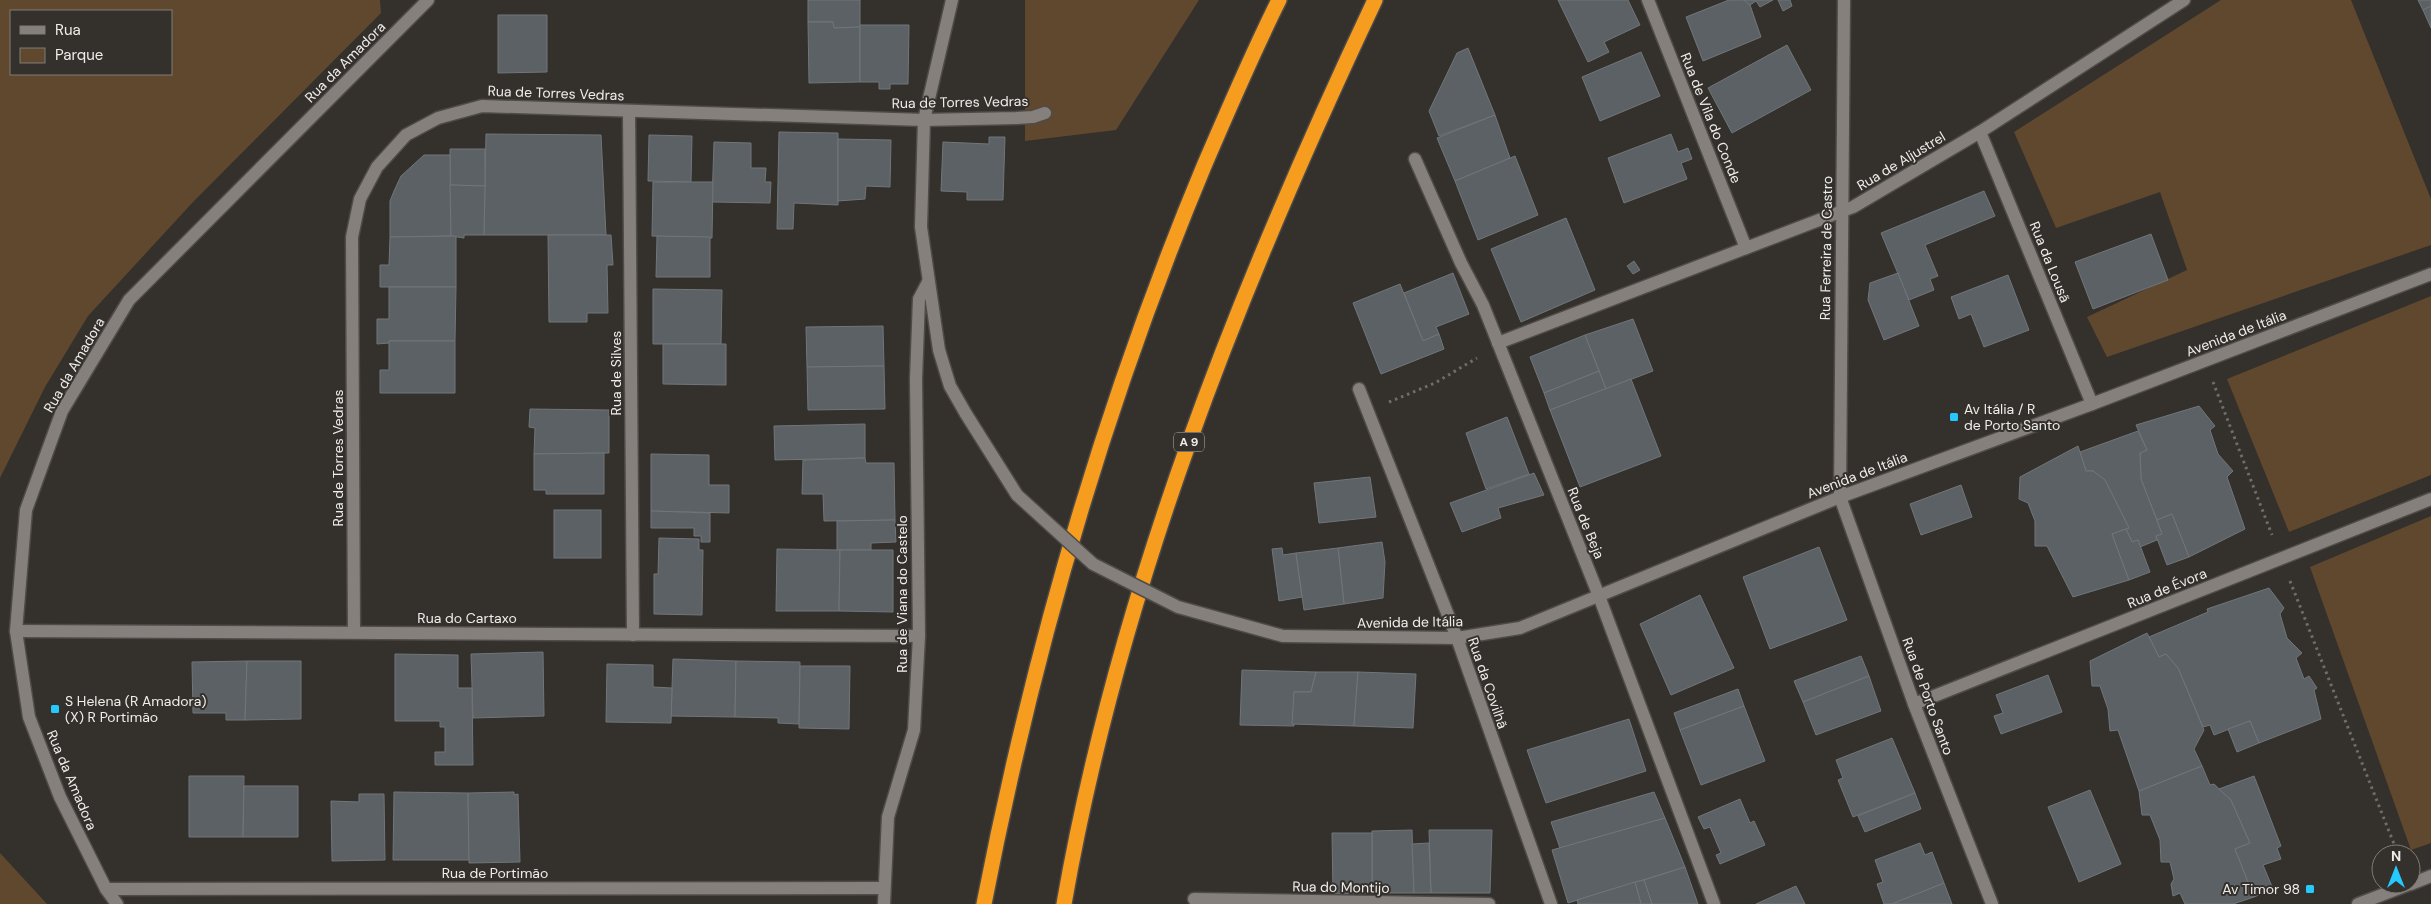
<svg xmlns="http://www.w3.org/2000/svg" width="2431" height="904" font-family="'DM Sans',sans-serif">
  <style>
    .green { fill: #60482e; fill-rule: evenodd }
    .building { fill: #5b6164; stroke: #707679 }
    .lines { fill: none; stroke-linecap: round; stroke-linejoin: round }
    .street-casing { stroke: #4f4b48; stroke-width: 15 }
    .secondary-casing { stroke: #4f4b48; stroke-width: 15 }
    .highway-casing { stroke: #4f4b48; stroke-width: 18 }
    .path { stroke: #706d69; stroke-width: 3; stroke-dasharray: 2.5 4; stroke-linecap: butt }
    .street { stroke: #85807c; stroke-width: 12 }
    .secondary { stroke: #85807c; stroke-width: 12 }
    .highway { stroke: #f69c1f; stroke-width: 15 }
    .secondary-bridge-casing { stroke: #4f4b48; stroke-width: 15; stroke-linecap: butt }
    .secondary-bridge { stroke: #85807c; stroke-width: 12 }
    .poi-dot { fill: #24c9fe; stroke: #34302c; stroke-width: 2 }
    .labels { text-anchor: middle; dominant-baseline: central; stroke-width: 4; stroke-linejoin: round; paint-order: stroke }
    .shield { fill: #34302c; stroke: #b7b4b1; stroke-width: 1 }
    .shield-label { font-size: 12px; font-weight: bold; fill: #efedea }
    .street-label { font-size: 14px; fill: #efedea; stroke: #34302c }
    .poi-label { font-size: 14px; fill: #efedea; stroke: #34302c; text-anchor: start }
  </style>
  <rect width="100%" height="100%" fill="#34302c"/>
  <!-- green -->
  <g class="green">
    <path d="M0,0H380L381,13L193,202L88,316L45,387L0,478ZM11,11H171V74H11Z"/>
    <polygon points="1025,0 1199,0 1116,130 1025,141"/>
    <polygon points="2221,0 2351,0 2431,199 2431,245 2107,357 2087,317 2187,270 2160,192 2056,228 2014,132"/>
    <polygon points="2431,296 2431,475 2289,532 2227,379"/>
    <polygon points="2431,516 2431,843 2411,850 2310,567"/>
    <polygon points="0,853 47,904 0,904"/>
  </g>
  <!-- building -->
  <g class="building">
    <polygon points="808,0 860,0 860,27 834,28 833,22 808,22"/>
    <polygon points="1558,0 1628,0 1640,25 1604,42 1609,52 1588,62"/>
    <polygon points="1729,0 1744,0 1750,5 1761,37 1703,61 1686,17"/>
    <polygon points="1744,0 1773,0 1760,7 1756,1 1750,5"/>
    <polygon points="1778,0 1790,0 1792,6 1783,11"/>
    <polygon points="2418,0 2431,0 2431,6 2423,10"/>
    <polygon points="2431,6 2431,28 2423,10"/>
    <polygon points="498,15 547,15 547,72 498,73"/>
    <polygon points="808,22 833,22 834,28 860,27 860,82 809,83"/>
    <polygon points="860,25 909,25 908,84 890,84 890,89 879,89 879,82 860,82"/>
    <polygon points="1787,45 1811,90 1732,133 1708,88"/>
    <polygon points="1468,48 1495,115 1439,136 1429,111 1457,53"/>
    <polygon points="1641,52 1660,96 1600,121 1582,77"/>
    <polygon points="1495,115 1510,158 1455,181 1437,138"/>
    <polygon points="779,132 838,133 838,205 794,203 793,229 777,229"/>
    <polygon points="486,134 601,135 606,235 484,235"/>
    <polygon points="1671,134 1678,152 1688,148 1692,159 1681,163 1687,179 1624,203 1608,158"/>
    <polygon points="649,135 692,136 691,182 648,181"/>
    <polygon points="989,137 1005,137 1003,200 967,200 967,192 941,191 943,142 989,144"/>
    <polygon points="838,139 891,140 890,187 866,186 865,199 838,201"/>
    <polygon points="714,142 751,143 751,168 766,168 765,182 771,182 770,203 712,202"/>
    <polygon points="450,149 485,149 485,186 450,185"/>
    <polygon points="424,155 450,155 451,236 390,237 390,201 394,191 401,176"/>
    <polygon points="1515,156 1538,215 1478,240 1455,181"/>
    <polygon points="653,182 713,182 712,238 652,236"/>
    <polygon points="450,185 485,186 484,235 464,235 464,238 451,236"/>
    <polygon points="1984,191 1995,216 1925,245 1938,276 1930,279 1934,290 1909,300 1881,233"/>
    <polygon points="1566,218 1595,290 1521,322 1491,249"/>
    <polygon points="2151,234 2168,280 2093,309 2075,262"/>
    <polygon points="548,235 611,235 613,265 607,265 608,313 587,313 587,322 549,322"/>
    <polygon points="456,236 456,287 380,287 380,265 389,265 390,237"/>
    <polygon points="657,236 710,237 710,277 656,277"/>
    <polygon points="1634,261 1640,270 1633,274 1627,266"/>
    <polygon points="1453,273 1469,314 1436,327 1439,334 1423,341 1404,293"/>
    <polygon points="1898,273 1919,326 1884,340 1868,300 1870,283"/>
    <polygon points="2008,275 2029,330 1984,347 1971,314 1959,319 1951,297"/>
    <polygon points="1400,284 1423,341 1439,334 1444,349 1381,374 1353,303"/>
    <polygon points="389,287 456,287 455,341 389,341 389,343 377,344 377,319 389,319"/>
    <polygon points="653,289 722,290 721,344 653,344"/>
    <polygon points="1633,319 1653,371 1606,389 1585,335"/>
    <polygon points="883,326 884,366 807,367 806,327"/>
    <polygon points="1585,335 1599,371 1544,393 1530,357"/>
    <polygon points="389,341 455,341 455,393 380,393 380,370 389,370"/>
    <polygon points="663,344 726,344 726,385 663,384"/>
    <polygon points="884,366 885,409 808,410 807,367"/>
    <polygon points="1599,371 1606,389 1550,410 1544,393"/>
    <polygon points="1631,379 1661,456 1580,487 1550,410"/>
    <polygon points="2199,406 2215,426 2210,430 2218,454 2233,471 2227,477 2245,529 2189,557 2172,514 2157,520 2141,479 2140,453 2147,450 2136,425"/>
    <polygon points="530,409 609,410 609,453 534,454 535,428 529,427"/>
    <polygon points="1507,417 1529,474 1486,489 1466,433"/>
    <polygon points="865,424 865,458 775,460 774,426"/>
    <polygon points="2138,431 2147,450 2140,453 2141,479 2162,534 2156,536 2157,540 2140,547 2138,540 2132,542 2126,529 2129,528 2105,480 2093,471 2086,471 2080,452"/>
    <polygon points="2078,446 2086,471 2093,471 2105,480 2129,528 2112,534 2129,580 2073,597 2047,546 2035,546 2035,521 2028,503 2019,499 2020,477"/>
    <polygon points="604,453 604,494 546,494 546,490 534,490 534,454"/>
    <polygon points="651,454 709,455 709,485 729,485 729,513 651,511"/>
    <polygon points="865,458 866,463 894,463 895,520 824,521 823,494 802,494 803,460"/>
    <polygon points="1534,473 1544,495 1498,508 1501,518 1462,532 1450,503"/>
    <polygon points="1370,477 1376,517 1319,523 1314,483"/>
    <polygon points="1961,485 1972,517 1921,535 1910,504"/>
    <rect x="554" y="510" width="47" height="48"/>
    <polygon points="651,511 710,513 710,542 701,542 701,536 694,536 694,528 651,528"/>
    <polygon points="2172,514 2189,557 2167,565 2156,536 2162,534 2157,520"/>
    <polygon points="895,520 896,542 871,543 871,550 837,550 837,521"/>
    <polygon points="2126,529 2132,542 2138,540 2150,572 2129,580 2112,534"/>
    <polygon points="659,538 699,539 699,550 703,550 702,615 654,614 654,574 658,574"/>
    <polygon points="1382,542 1385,562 1383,598 1344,604 1338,548"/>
    <polygon points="1819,547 1847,620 1770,649 1743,577"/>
    <polygon points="1282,548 1283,555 1296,553 1302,597 1279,601 1272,549"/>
    <polygon points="1338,548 1344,604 1304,610 1296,553"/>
    <polygon points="777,549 840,550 839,611 776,611"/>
    <polygon points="840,550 893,550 893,612 839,611"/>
    <polygon points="2269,588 2284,608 2280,614 2287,638 2302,653 2296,658 2304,679 2309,676 2317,688 2314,690 2321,719 2259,743 2250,721 2214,735 2210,725 2203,727 2178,668 2166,654 2159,657 2149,637 2208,612 2207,609"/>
    <polygon points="1700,595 1734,668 1671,695 1640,624"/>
    <polygon points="2147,633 2159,657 2166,654 2178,668 2204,730 2194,749 2202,766 2139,791 2118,730 2110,731 2108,709 2100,686 2092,686 2090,661"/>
    <polygon points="543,652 544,716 473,718 471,654"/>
    <polygon points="395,654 458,655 458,688 472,688 473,765 435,765 435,752 445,752 445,727 440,727 440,721 395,721"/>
    <polygon points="1861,656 1869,676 1803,702 1794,681"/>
    <polygon points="673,659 736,661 735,717 671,716"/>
    <polygon points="247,661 245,720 226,720 226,713 193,713 192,662"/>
    <polygon points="247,661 301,661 301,719 245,720"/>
    <polygon points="736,661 800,662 799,724 778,723 778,718 735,717"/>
    <polygon points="607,664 653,665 653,687 672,688 671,723 606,722"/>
    <polygon points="800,666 850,666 849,729 799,728"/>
    <polygon points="1242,670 1316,672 1311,692 1294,692 1294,726 1240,725"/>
    <polygon points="1316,672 1358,672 1354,726 1292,724 1294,692 1311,692"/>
    <polygon points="1358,672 1416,674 1413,728 1354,726"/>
    <polygon points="2048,675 2062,712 2001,734 1994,716 2003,713 1996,695"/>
    <polygon points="1869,676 1881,711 1816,735 1803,702"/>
    <polygon points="1738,689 1744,706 1680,730 1674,713"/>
    <polygon points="1744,706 1765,761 1701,785 1680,730"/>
    <polygon points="1629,719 1646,771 1546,803 1527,750"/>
    <polygon points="2250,721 2259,743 2237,752 2228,729"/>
    <polygon points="1892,738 1915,793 1853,817 1838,780 1843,778 1836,760"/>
    <polygon points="2202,766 2210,785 2214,784 2231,800 2250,843 2235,849 2254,897 2233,904 2185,904 2180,893 2173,896 2171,884 2174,879 2170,862 2161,862 2160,840 2150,815 2142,815 2139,791"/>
    <polygon points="189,776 244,776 243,837 189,837"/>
    <polygon points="2254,776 2281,846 2277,848 2281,859 2263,865 2273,889 2254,897 2235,849 2250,843 2231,800 2219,789"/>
    <polygon points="244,786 298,786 298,837 243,837"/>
    <polygon points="2090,790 2121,864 2079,882 2048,807"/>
    <polygon points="394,792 468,793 469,860 393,860"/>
    <polygon points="514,792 514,795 518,794 520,862 469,863 468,793"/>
    <polygon points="1654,792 1665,818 1560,848 1551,822"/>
    <polygon points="1915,793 1921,809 1865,832 1858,816"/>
    <polygon points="359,794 384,794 385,860 332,861 331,801 359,802"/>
    <polygon points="1740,799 1750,823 1754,821 1765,845 1720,864 1716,855 1721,853 1710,827 1704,829 1698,817"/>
    <polygon points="1665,818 1685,867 1568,903 1552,850"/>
    <polygon points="1412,830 1414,893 1372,893 1372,831"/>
    <polygon points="1429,830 1492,830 1490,893 1431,893"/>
    <polygon points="1332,833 1372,833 1372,893 1333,894"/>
    <polygon points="1429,843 1431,893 1414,893 1412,844"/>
    <polygon points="1920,843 1925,855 1932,852 1944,883 1892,904 1884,904 1877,884 1883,882 1875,860"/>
    <polygon points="1685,867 1698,904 1652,904 1644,880"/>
    <polygon points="1644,880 1652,904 1641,904 1635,882"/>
    <polygon points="1635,882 1641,904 1578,904 1577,900"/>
    <polygon points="1944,883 1952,904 1892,904"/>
    <polygon points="1796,886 1805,904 1756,904"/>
  </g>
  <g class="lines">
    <!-- street casing -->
    <g class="street-casing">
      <g id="street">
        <polyline points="1648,0 1746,248"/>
        <polyline points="629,111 633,635"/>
        <polyline points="1980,132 2092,404"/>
        <polyline points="1415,159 1461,263 1483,305 1599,596 1714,904"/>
        <polyline points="1498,343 1853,207 1980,132 2184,0"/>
        <polyline points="1359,389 1457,638 1551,904"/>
        <polyline points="1840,497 1914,704 1992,904"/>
        <polyline points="16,631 919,636"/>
        <polyline points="354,632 352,237 360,199 377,167 406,135 438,118 482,106 924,120 1016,118 1033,117 1045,113"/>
        <polyline points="1914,704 2431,499"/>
        <polyline points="106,889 884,888"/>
        <polyline points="1194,899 1489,904"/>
        <polyline points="884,904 888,817 914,730 919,636 916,379 919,299 928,282"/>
      </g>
    </g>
    <!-- secondary casing -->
    <g class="secondary-casing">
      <g id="secondary">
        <polyline points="952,0 924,120 921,227 939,350 950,386 966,414"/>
        <polyline points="1840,497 1844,0"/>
        <polyline points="1283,636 1457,638 1520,628 1840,497 2092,404 2431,274"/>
        <polyline points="2411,884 2431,876"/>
        <polyline points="117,904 106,889 60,797 29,717 16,631 26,510 62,411 129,300 428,0"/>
        <polyline points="2358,904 2410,884"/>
      </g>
    </g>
    <!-- highway casing -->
    <g class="highway-casing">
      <g id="highway">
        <path d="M984,904C1033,652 1105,403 1204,166C1228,110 1252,54 1279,0"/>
        <path d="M1064,904C1119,589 1239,288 1375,0"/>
      </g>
    </g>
    <!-- path -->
    <g class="path">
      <polyline points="2213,382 2272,535"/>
      <polyline points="1389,402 1435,383 1477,358"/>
      <polyline points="2290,581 2398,854"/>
    </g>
    <!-- street -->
    <use href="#street" class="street"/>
    <!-- secondary -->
    <use href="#secondary" class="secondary"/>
    <!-- highway -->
    <use href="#highway" class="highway"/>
    <!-- secondary-bridge casing -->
    <g class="secondary-bridge-casing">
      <polyline id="secondary-bridge" points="966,414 1017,495 1093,564 1178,607 1283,636"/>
    </g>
    <!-- secondary-bridge -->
    <use href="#secondary-bridge" class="secondary-bridge"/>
  </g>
  <!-- markers -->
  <g class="poi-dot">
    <rect x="1949" y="412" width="10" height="10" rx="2.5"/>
    <rect x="50" y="704" width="10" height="10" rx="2.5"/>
    <rect x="2305" y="884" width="10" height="10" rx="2.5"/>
  </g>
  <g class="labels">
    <!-- shield labels -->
    <rect class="shield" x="1174" y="432.5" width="30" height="19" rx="4"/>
    <g class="shield-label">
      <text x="1189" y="442">A 9</text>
    </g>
    <!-- street labels -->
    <g class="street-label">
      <text transform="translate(345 62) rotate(-45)">Rua da Amadora</text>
      <text transform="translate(556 93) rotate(2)">Rua de Torres Vedras</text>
      <text transform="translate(960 102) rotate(-1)">Rua de Torres Vedras</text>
      <text transform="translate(1711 118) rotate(68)">Rua de Vila do Conde</text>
      <text transform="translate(1901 161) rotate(-31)">Rua de Aljustrel</text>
      <text transform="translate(1826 248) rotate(-89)">Rua Ferreira de Castro</text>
      <text transform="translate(2050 262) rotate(68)">Rua da Lousã</text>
      <text transform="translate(2236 333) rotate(-21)">Avenida de Itália</text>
      <text transform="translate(74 365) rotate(-60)">Rua da Amadora</text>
      <text transform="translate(616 373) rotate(-90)">Rua de Silves</text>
      <text transform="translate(338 458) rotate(-90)">Rua de Torres Vedras</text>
      <text transform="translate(1857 475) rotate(-21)">Avenida de Itália</text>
      <text transform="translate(1586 523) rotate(68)">Rua de Beja</text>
      <text transform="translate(2167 588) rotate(-22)">Rua de Évora</text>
      <text transform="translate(902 594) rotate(-90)">Rua de Viana do Castelo</text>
      <text x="467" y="618">Rua do Cartaxo</text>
      <text transform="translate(1410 622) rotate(-1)">Avenida de Itália</text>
      <text transform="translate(1488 683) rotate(71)">Rua da Covilhã</text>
      <text transform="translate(1928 696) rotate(70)">Rua de Porto Santo</text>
      <text transform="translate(72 780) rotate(67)">Rua da Amadora</text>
      <text x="495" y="873">Rua de Portimão</text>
      <text transform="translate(1341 887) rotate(1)">Rua do Montijo</text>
    </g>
    <!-- poi labels -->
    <g class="poi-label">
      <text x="1964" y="409">Av Itália / R<tspan x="1964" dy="16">de Porto Santo</tspan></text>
      <text x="65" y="701">S Helena (R Amadora)<tspan x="65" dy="16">(X) R Portimão</tspan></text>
      <text x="2300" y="889" text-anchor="end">Av Timor 98</text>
    </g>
  </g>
  <!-- legend -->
  <rect x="10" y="10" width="162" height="65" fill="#34302c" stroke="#7f7c78"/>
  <rect x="20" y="26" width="25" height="8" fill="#85807c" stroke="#7f7c78"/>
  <text x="55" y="35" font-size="15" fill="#efedea">Rua</text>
  <rect x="20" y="48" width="25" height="15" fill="#60482e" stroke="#7f7c78"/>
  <text x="55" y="60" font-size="15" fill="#efedea">Parque</text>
  <!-- north arrow -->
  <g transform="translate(2396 869)"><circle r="24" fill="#34302c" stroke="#7f7c78"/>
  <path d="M0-4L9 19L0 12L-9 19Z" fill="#24c9fe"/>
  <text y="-8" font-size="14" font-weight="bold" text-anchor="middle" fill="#efedea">N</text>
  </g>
</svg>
